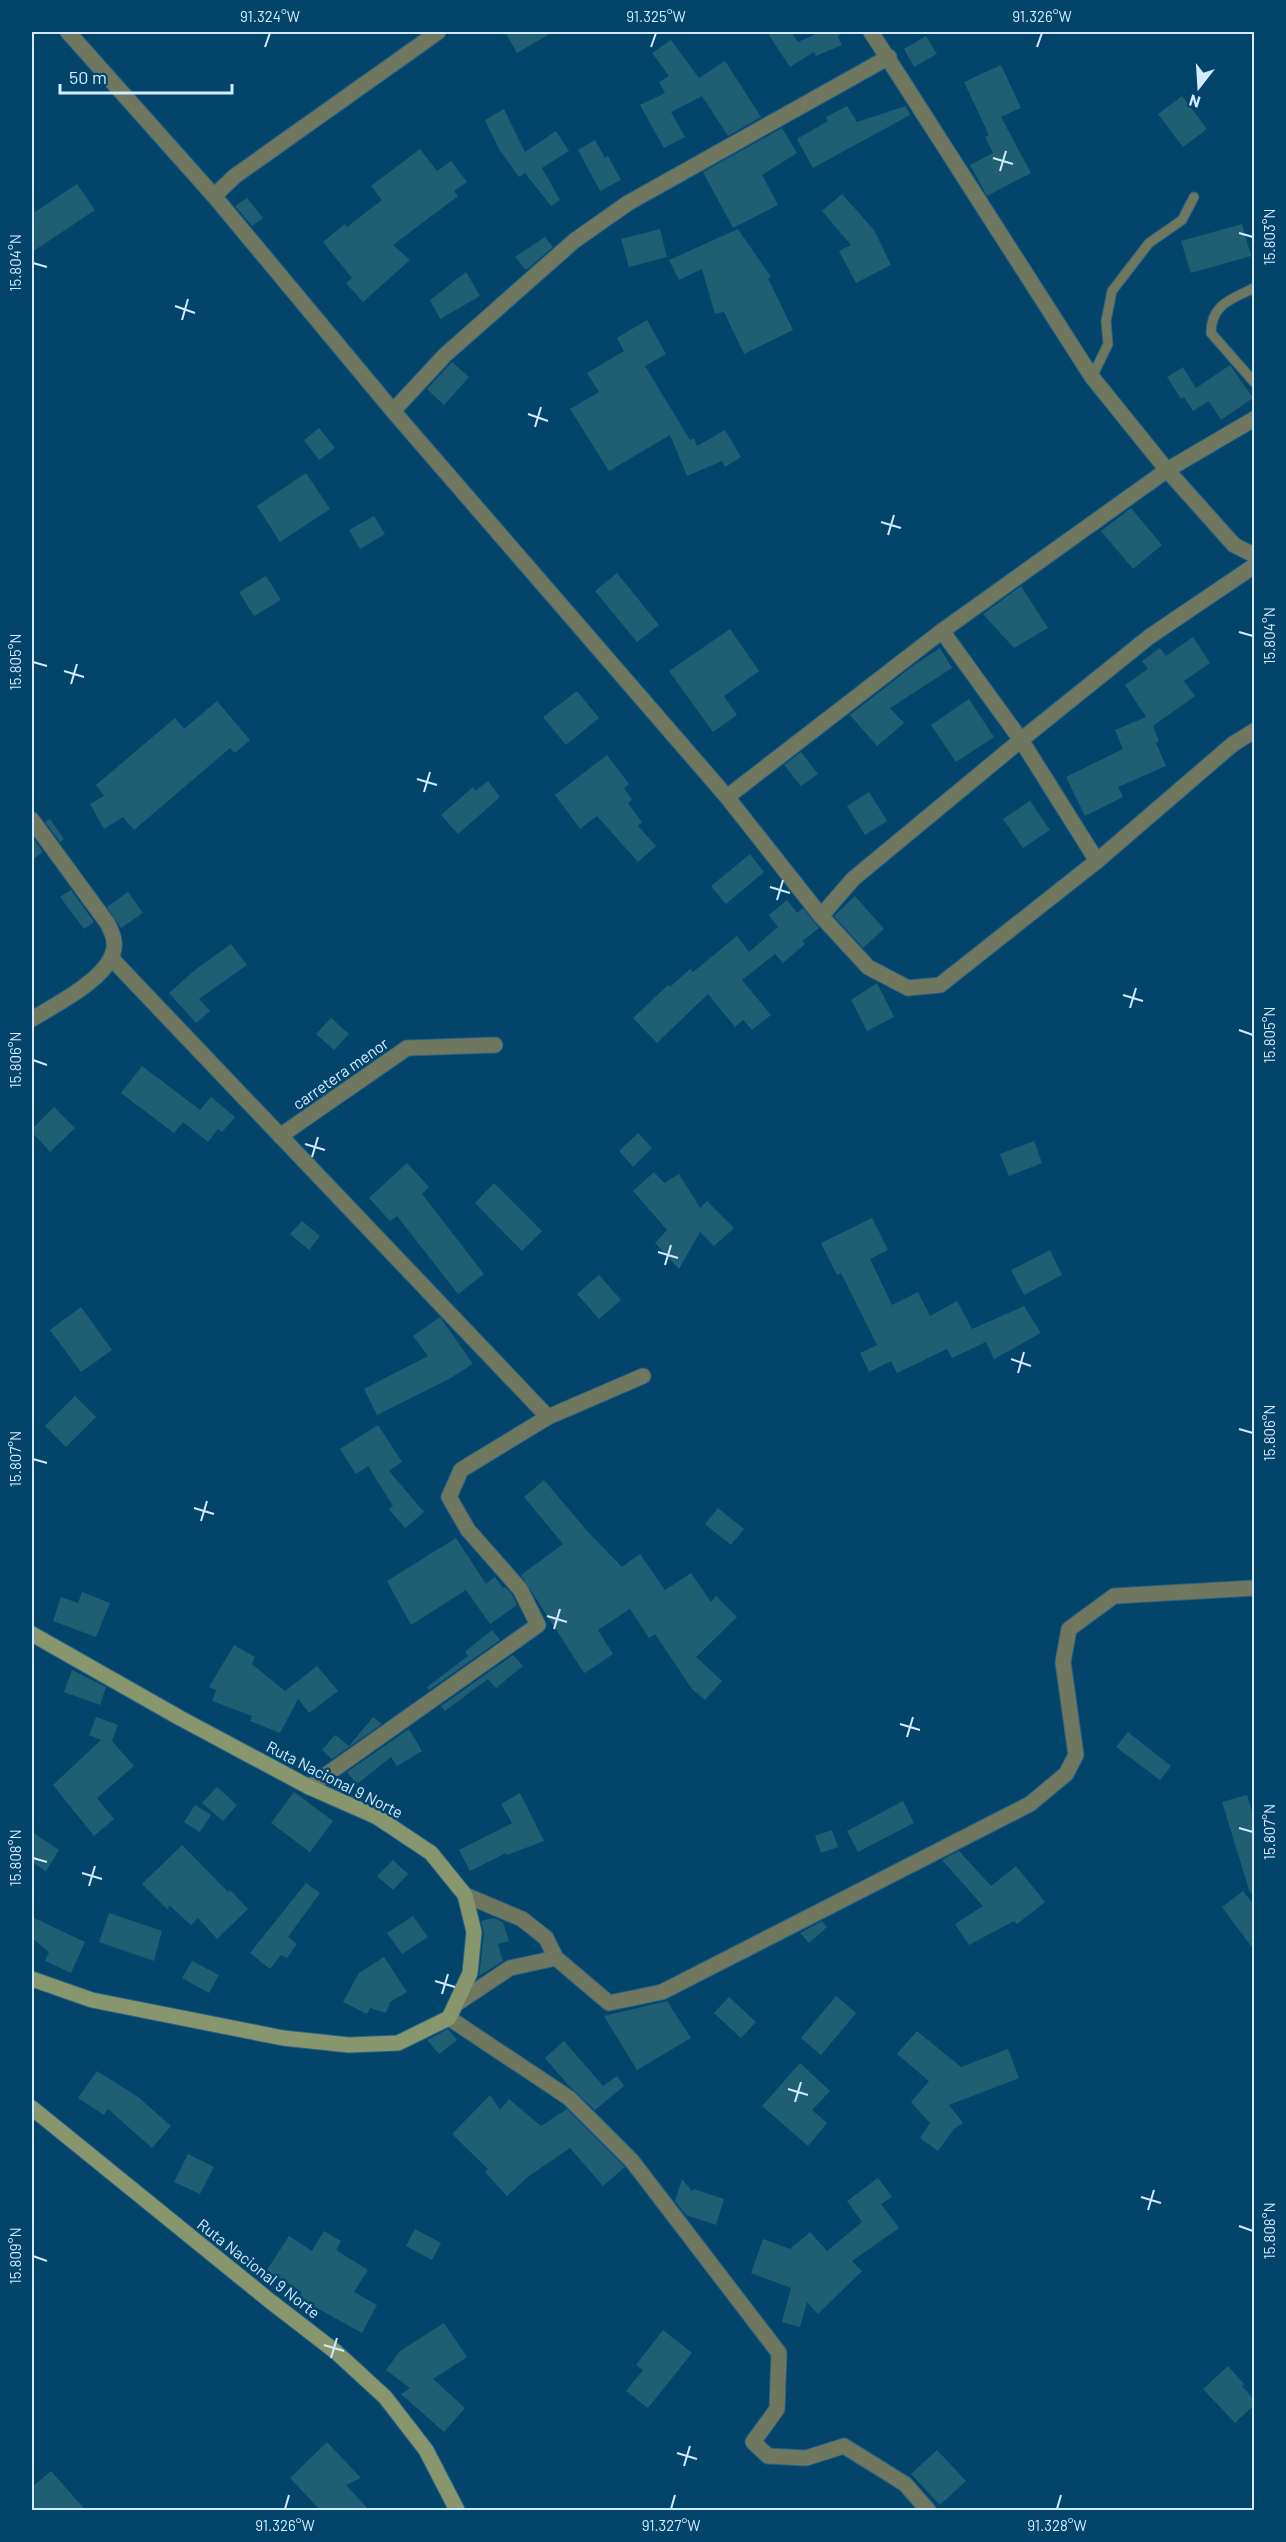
<svg xmlns="http://www.w3.org/2000/svg" width="1286" height="2542" font-family="Barlow,sans-serif">
  <style>
    .building { fill: #205f73 }
    .lines { fill: none; stroke-linecap: round; stroke-linejoin: round }
    .service-casing { stroke: #296285; stroke-width: 11 }
    .minor-casing { stroke: #296285; stroke-width: 17 }
    .tertiary-casing { stroke: #296285; stroke-width: 17 }
    .secondary-casing { stroke: #296285; stroke-width: 17 }
    .service { stroke: #6f775e; stroke-width: 9 }
    .minor { stroke: #6f775e; stroke-width: 15 }
    .tertiary { stroke: #6f775e; stroke-width: 15 }
    .secondary { stroke: #88966d; stroke-width: 15 }
    .ticks { fill: none; stroke: #d4ebfd; stroke-width: 2 }
    .labels { text-anchor: middle; dominant-baseline: central; stroke-width: 5; stroke-linejoin: round; paint-order: stroke }
    .street-label { font-size: 16px; fill: #d4ebfd; stroke: #03446b }
    .neatline { fill: none; stroke: #d4ebfd; stroke-width: 2 }
    .ticks-label { font-size: 15px; text-anchor: middle; fill: #d4ebfd }
  </style>
  <rect width="100%" height="100%" fill="#03446b"/>
  <!-- building -->
  <g class="building">
    <polygon points="505,32 553,32 517,53"/>
    <polygon points="767,32 791,32 798,42 820,32 840,32 841,34 838,36 842,45 816,56 814,52 790,67"/>
    <polygon points="926,36 937,54 914,67 904,49"/>
    <polygon points="671,40 699,78 725,61 761,117 728,136 702,96 671,112 685,137 664,148 640,105 665,93 659,82 669,76 652,53"/>
    <polygon points="1001,65 1021,108 1001,117 1031,173 987,196 970,165 993,153 985,137 989,135 964,82"/>
    <polygon points="1182,96 1207,129 1183,147 1158,114"/>
    <polygon points="847,106 857,122 906,106 910,115 813,168 797,139 828,121 826,117"/>
    <polygon points="504,109 525,152 556,131 569,151 542,168 560,200 551,206 525,173 519,177 499,149 485,120"/>
    <polygon points="782,128 797,153 762,175 778,205 733,228 703,172"/>
    <polygon points="595,140 605,158 608,156 621,180 600,191 578,150"/>
    <polygon points="420,149 437,171 451,161 467,182 454,191 458,196 393,245 410,260 363,302 346,283 352,278 323,242 345,224 347,227 382,200 371,186"/>
    <polygon points="77,184 95,210 32,252 32,214"/>
    <polygon points="842,194 874,230 891,265 856,283 839,251 851,245 822,211"/>
    <polygon points="247,198 263,218 252,226 235,206"/>
    <polygon points="1242,224 1251,256 1191,273 1181,241"/>
    <polygon points="660,229 667,257 629,267 621,239"/>
    <polygon points="738,229 771,277 768,278 793,330 744,354 724,312 715,314 702,269 679,280 669,260"/>
    <polygon points="545,237 553,247 526,270 515,257"/>
    <polygon points="466,272 480,296 440,319 430,300"/>
    <polygon points="647,320 666,354 645,366 690,440 694,438 697,446 725,430 741,457 725,467 722,461 687,476 670,435 609,471 570,409 599,392 587,373 624,351 617,338"/>
    <polygon points="452,362 469,377 444,405 427,389"/>
    <polygon points="1230,365 1253,398 1221,420 1209,401 1193,411 1184,397 1181,399 1167,377 1183,367 1196,388"/>
    <polygon points="319,428 335,448 319,460 304,440"/>
    <polygon points="306,473 330,509 280,542 257,506"/>
    <polygon points="1131,508 1162,545 1133,569 1101,531"/>
    <polygon points="374,516 385,534 360,549 349,530"/>
    <polygon points="617,573 659,625 637,642 595,591"/>
    <polygon points="266,576 281,600 254,616 239,592"/>
    <polygon points="1021,586 1048,628 1014,648 983,614"/>
    <polygon points="730,629 759,671 724,696 737,715 713,732 669,671"/>
    <polygon points="1193,637 1210,663 1184,681 1195,696 1153,726 1159,741 1156,743 1166,766 1118,787 1123,797 1085,816 1066,777 1123,749 1115,730 1146,717 1125,685 1148,669 1142,661 1160,648 1166,656"/>
    <polygon points="940,648 952,668 890,708 904,723 877,746 850,715 914,665"/>
    <polygon points="577,691 599,718 566,745 543,717"/>
    <polygon points="969,699 994,737 956,762 931,725"/>
    <polygon points="217,701 250,740 235,753 230,748 134,830 123,817 104,829 90,804 104,796 96,785 175,718 184,729"/>
    <polygon points="801,752 818,774 801,786 784,765"/>
    <polygon points="607,755 629,784 624,788 632,800 628,803 642,822 638,826 656,846 638,862 597,816 580,829 555,795"/>
    <polygon points="488,781 500,797 458,834 441,815 473,787 475,791"/>
    <polygon points="869,792 887,821 865,835 847,806"/>
    <polygon points="1030,801 1050,830 1023,848 1003,819"/>
    <polygon points="50,819 64,839 60,842 45,822"/>
    <polygon points="32,836 43,852 32,860"/>
    <polygon points="750,854 764,872 726,904 711,886"/>
    <polygon points="71,890 94,922 84,929 60,897"/>
    <polygon points="128,892 143,913 121,928 107,907"/>
    <polygon points="855,896 884,929 863,948 834,916"/>
    <polygon points="787,900 797,913 803,908 819,928 802,941 805,944 783,963 775,954 742,980 771,1015 752,1030 743,1020 735,1027 708,994 657,1043 633,1018 668,985 670,987 690,969 693,972 737,936 749,952 778,927 769,915"/>
    <polygon points="231,944 247,965 199,999 210,1011 196,1023 169,993 195,970"/>
    <polygon points="877,983 894,1017 867,1031 851,1000"/>
    <polygon points="331,1018 349,1034 334,1050 316,1034"/>
    <polygon points="142,1066 200,1110 211,1097 235,1117 222,1132 218,1129 208,1142 183,1122 174,1133 121,1093"/>
    <polygon points="54,1107 75,1128 50,1152 32,1132 32,1129"/>
    <polygon points="638,1133 652,1148 633,1167 619,1151"/>
    <polygon points="1034,1141 1042,1163 1009,1176 1000,1154"/>
    <polygon points="407,1163 429,1187 422,1194 484,1274 458,1294 397,1216 390,1221 369,1198"/>
    <polygon points="654,1172 664,1183 679,1174 700,1208 707,1201 734,1228 714,1246 700,1232 679,1269 655,1243 667,1230 633,1191"/>
    <polygon points="494,1183 542,1231 522,1251 475,1203"/>
    <polygon points="872,1218 888,1250 870,1259 892,1305 918,1292 930,1316 957,1301 972,1329 1024,1306 1041,1333 994,1359 986,1342 952,1358 947,1349 897,1373 891,1361 869,1372 860,1353 877,1345 841,1273 837,1275 821,1243"/>
    <polygon points="302,1221 320,1236 309,1250 290,1234"/>
    <polygon points="1050,1250 1062,1275 1024,1295 1011,1270"/>
    <polygon points="599,1275 621,1300 599,1319 577,1294"/>
    <polygon points="81,1307 112,1350 81,1372 50,1330"/>
    <polygon points="440,1317 473,1364 449,1379 377,1415 364,1389 428,1356 413,1336"/>
    <polygon points="75,1396 96,1417 66,1447 45,1426"/>
    <polygon points="378,1425 402,1462 389,1471 424,1512 405,1528 389,1509 393,1506 368,1466 356,1474 340,1449"/>
    <polygon points="544,1480 588,1532 622,1567 640,1554 665,1590 691,1573 711,1602 716,1596 737,1617 696,1657 722,1681 705,1700 692,1689 655,1634 649,1638 630,1609 598,1630 613,1654 585,1673 582,1670 521,1575 563,1544 524,1497"/>
    <polygon points="718,1508 744,1529 731,1545 705,1524"/>
    <polygon points="456,1538 486,1584 495,1577 503,1588 505,1587 512,1594 517,1605 490,1624 466,1590 411,1625 387,1581"/>
    <polygon points="82,1592 110,1603 96,1637 53,1621 61,1597 78,1603"/>
    <polygon points="492,1630 500,1640 429,1690 427,1687 468,1656 465,1652"/>
    <polygon points="234,1645 255,1657 252,1664 285,1691 317,1666 338,1691 309,1713 298,1699 280,1733 250,1721 252,1716 212,1701 216,1690 209,1687"/>
    <polygon points="513,1655 523,1666 496,1688 488,1679 445,1711 441,1706"/>
    <polygon points="72,1670 106,1687 100,1705 64,1692"/>
    <polygon points="96,1717 118,1725 112,1741 134,1766 97,1798 114,1819 94,1836 53,1785 101,1740 89,1735"/>
    <polygon points="373,1717 382,1724 332,1759 322,1750 335,1735 349,1746"/>
    <polygon points="409,1729 422,1751 397,1766 391,1757 357,1784 347,1772"/>
    <polygon points="1128,1732 1171,1766 1160,1780 1116,1747"/>
    <polygon points="217,1787 237,1805 223,1821 202,1803"/>
    <polygon points="294,1792 333,1821 310,1852 271,1823"/>
    <polygon points="520,1793 544,1841 507,1855 506,1853 470,1871 459,1850 512,1823 501,1804"/>
    <polygon points="1247,1795 1254,1819 1254,1892 1250,1893 1222,1802"/>
    <polygon points="903,1801 914,1823 858,1852 847,1831"/>
    <polygon points="195,1805 211,1815 200,1832 184,1822"/>
    <polygon points="832,1830 838,1847 821,1853 815,1836"/>
    <polygon points="32,1832 59,1850 46,1871 32,1862"/>
    <polygon points="182,1845 228,1892 230,1890 248,1909 217,1939 198,1918 191,1925 169,1905 168,1910 142,1884"/>
    <polygon points="959,1851 991,1886 1016,1866 1045,1902 1017,1924 1014,1921 969,1945 955,1924 983,1906 942,1860"/>
    <polygon points="393,1860 408,1874 393,1890 377,1876"/>
    <polygon points="306,1883 320,1893 288,1937 297,1944 287,1958 281,1955 270,1969 250,1953"/>
    <polygon points="1243,1891 1254,1905 1254,1950 1222,1907"/>
    <polygon points="109,1913 162,1931 154,1961 99,1942"/>
    <polygon points="413,1916 428,1937 402,1954 387,1933"/>
    <polygon points="32,1917 85,1942 71,1973 45,1961 49,1952 32,1938"/>
    <polygon points="494,1918 503,1922 509,1941 498,1944 503,1961 479,1976 484,1933 481,1921"/>
    <polygon points="822,1921 827,1927 809,1943 800,1933"/>
    <polygon points="384,1957 407,1992 390,2002 386,2013 370,2008 367,2014 343,2002 359,1973"/>
    <polygon points="192,1961 219,1975 209,1993 182,1978"/>
    <polygon points="836,1996 856,2013 821,2055 801,2038"/>
    <polygon points="729,1997 756,2022 741,2038 714,2013"/>
    <polygon points="667,2001 691,2038 637,2070 604,2016"/>
    <polygon points="448,2029 457,2040 439,2054 427,2040"/>
    <polygon points="917,2031 961,2067 1008,2049 1019,2078 949,2105 963,2123 954,2129 938,2151 920,2138 930,2123 911,2102 929,2081 897,2054"/>
    <polygon points="564,2041 603,2086 617,2076 624,2086 595,2110 570,2087 545,2058"/>
    <polygon points="800,2063 830,2091 812,2110 827,2123 808,2146 762,2106"/>
    <polygon points="97,2071 138,2097 171,2126 152,2148 108,2109 104,2115 78,2098"/>
    <polygon points="490,2095 500,2110 509,2099 541,2126 567,2109 625,2167 603,2186 570,2148 529,2176 507,2196 485,2172 488,2169 452,2134"/>
    <polygon points="188,2154 214,2167 200,2194 174,2182"/>
    <polygon points="878,2178 892,2197 881,2204 899,2228 852,2261 862,2271 818,2314 807,2302 800,2327 782,2322 791,2288 751,2273 763,2239 790,2249 810,2232 827,2251 862,2222 847,2201"/>
    <polygon points="682,2179 692,2191 694,2189 724,2199 716,2225 686,2215 675,2201"/>
    <polygon points="415,2229 441,2243 432,2260 406,2246"/>
    <polygon points="324,2231 341,2241 336,2250 368,2270 354,2292 377,2305 362,2333 299,2298 302,2292 267,2270 289,2236 312,2251"/>
    <polygon points="444,2323 467,2357 433,2379 465,2408 444,2432 401,2394 410,2388 386,2370 400,2351"/>
    <polygon points="663,2330 692,2353 648,2408 626,2391 643,2370 636,2365"/>
    <polygon points="1228,2366 1244,2384 1242,2386 1254,2400 1254,2405 1235,2423 1203,2389"/>
    <polygon points="327,2442 361,2478 346,2485 370,2511 321,2511 290,2478"/>
    <polygon points="937,2450 966,2481 940,2505 911,2474"/>
    <polygon points="51,2471 86,2511 32,2511 32,2487"/>
  </g>
  <g class="lines">
    <!-- service casing -->
    <g class="service-casing">
      <g id="service">
        <path d="M1254,288C1232,299 1211,304 1211,333L1254,382"/>
        <polyline points="1092,377 1108,344 1106,321 1112,291 1149,243 1182,220 1194,197"/>
      </g>
    </g>
    <!-- minor casing -->
    <g class="minor-casing">
      <g id="minor">
        <polyline points="68,32 214,196 393,411 727,797 821,916 868,967 908,988 940,985 1097,861 1233,744 1254,731"/>
        <polyline points="871,32 1092,377 1167,470 1234,545 1254,555"/>
        <polyline points="214,196 235,176 438,32"/>
        <polyline points="393,411 445,355 574,241 628,203 889,57"/>
        <polyline points="942,631 1021,740 1097,861"/>
        <polyline points="727,797 942,631 1167,470 1254,419"/>
        <polyline points="821,916 853,879 1021,740 1149,637 1254,566"/>
        <polyline points="112,959 548,1417"/>
        <polyline points="280,1136 407,1048 495,1045"/>
        <polyline points="309,1787 538,1625 520,1589 468,1530 449,1497 461,1470 548,1417 643,1376"/>
        <polyline points="465,1895 522,1919 546,1938 556,1958 609,2003 662,1992 1030,1804 1066,1774 1076,1755 1063,1662 1069,1629 1114,1596 1254,1588"/>
        <polyline points="456,2004 510,1968 556,1958"/>
        <polyline points="449,2018 569,2098 632,2161 779,2353 777,2409 753,2442 768,2456 806,2458 844,2446 905,2484 928,2510"/>
      </g>
    </g>
    <!-- tertiary casing -->
    <g class="tertiary-casing">
      <path id="tertiary" d="M32,820L108,924C110,929 114,936 114,942C118,974 55,1005 32,1019"/>
    </g>
    <!-- secondary casing -->
    <g class="secondary-casing">
      <g id="secondary">
        <polyline points="32,1634 180,1718 309,1787 377,1817 431,1853 465,1895 474,1932 470,1973 449,2018 398,2043 349,2045 283,2038 92,2000 32,1979"/>
        <polyline points="32,2108 270,2301 336,2352 385,2397 426,2450 457,2510"/>
      </g>
    </g>
    <!-- service -->
    <use href="#service" class="service"/>
    <!-- minor -->
    <use href="#minor" class="minor"/>
    <!-- tertiary -->
    <use href="#tertiary" class="tertiary"/>
    <!-- secondary -->
    <use href="#secondary" class="secondary"/>
  </g>
  <!-- ticks -->
  <path class="ticks" d="M265,47L270,33M651,47L656,33M1037,47L1042,33M993,158L1013,164M1000,171L1006,151M1239,233L1253,237M33,263L47,267M175,306L195,313M182,320L188,299M528,414L548,421M535,427L541,407M881,522L901,528M888,535L894,515M1239,632L1253,636M33,662L47,666M64,671L84,677M71,684L77,664M417,779L437,785M424,792L430,772M770,887L790,893M777,900L783,880M1123,995L1143,1001M1130,1008L1136,988M1239,1030L1253,1035M33,1060L47,1065M305,1144L325,1150M312,1157L318,1137M658,1252L678,1258M665,1265L671,1245M1011,1359L1031,1366M1018,1373L1024,1352M1239,1429L1253,1433M33,1459L47,1463M194,1508L214,1514M201,1521L207,1501M547,1616L567,1622M554,1629L560,1609M900,1724L920,1730M907,1737L913,1717M1239,1828L1253,1832M33,1858L47,1862M82,1873L102,1879M89,1886L95,1866M435,1981L455,1987M442,1994L448,1974M788,2089L808,2095M795,2102L801,2082M1141,2197L1161,2203M1148,2210L1154,2190M1239,2226L1253,2231M33,2256L47,2261M324,2345L344,2351M331,2358L337,2338M677,2453L697,2459M684,2466L690,2446M285,2509L289,2495M671,2509L675,2495M1057,2509L1061,2495"/>
  <g class="labels">
    <!-- street labels -->
    <g class="street-label">
      <text transform="translate(340 1073) rotate(-35)">carretera menor</text>
      <text transform="translate(335 1779) rotate(27)">Ruta Nacional 9 Norte</text>
      <text transform="translate(259 2268) rotate(38)">Ruta Nacional 9 Norte</text>
    </g>
  </g>
  <!-- border -->
  <rect width="1286" height="2542" fill="none" stroke="#03446b" stroke-width="66"/>
  <!-- north arrow -->
  <g transform="translate(1199 87) rotate(197)" stroke="#03446b" stroke-width="4.5" paint-order="stroke">
  <path d="M0-4.5L10 22L0 15L-10 22Z" fill="#d4ebfd"/>
  <text y="-9" font-size="16" font-weight="bold" text-anchor="middle" fill="#d4ebfd">N</text>
  </g>
  <!-- scale -->
  <path d="M60 84v9h172v-9" fill="none" stroke="#d4ebfd" stroke-width="3"/>
  <text x="69" y="84" font-size="18" fill="#d4ebfd" stroke="#03446b" stroke-width="4.5" paint-order="stroke">50 m</text>
  <rect x="33" y="33" width="1220" height="2476" class="neatline"/>
  <g class="ticks-label">
    <text x="270" y="22">91.324°W</text>
    <text x="656" y="22">91.325°W</text>
    <text x="1042" y="22">91.326°W</text>
    <text transform="translate(1270 237) rotate(-90)" y="5">15.803°N</text>
    <text transform="translate(16 263) rotate(-90)" y="5">15.804°N</text>
    <text transform="translate(1270 636) rotate(-90)" y="5">15.804°N</text>
    <text transform="translate(16 662) rotate(-90)" y="5">15.805°N</text>
    <text transform="translate(1270 1035) rotate(-90)" y="5">15.805°N</text>
    <text transform="translate(16 1060) rotate(-90)" y="5">15.806°N</text>
    <text transform="translate(1270 1433) rotate(-90)" y="5">15.806°N</text>
    <text transform="translate(16 1459) rotate(-90)" y="5">15.807°N</text>
    <text transform="translate(1270 1832) rotate(-90)" y="5">15.807°N</text>
    <text transform="translate(16 1858) rotate(-90)" y="5">15.808°N</text>
    <text transform="translate(1270 2231) rotate(-90)" y="5">15.808°N</text>
    <text transform="translate(16 2256) rotate(-90)" y="5">15.809°N</text>
    <text x="285" y="2531">91.326°W</text>
    <text x="671" y="2531">91.327°W</text>
    <text x="1057" y="2531">91.328°W</text>
  </g>
</svg>
